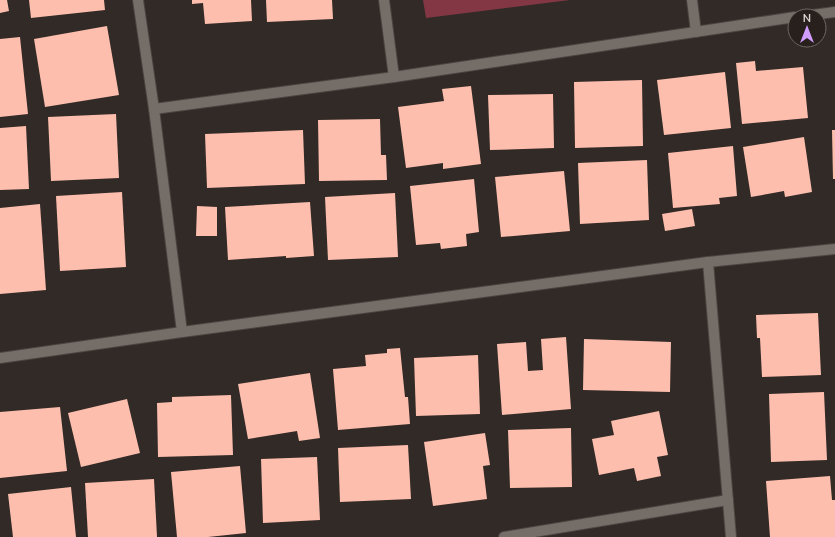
<svg xmlns="http://www.w3.org/2000/svg" width="835" height="537" font-family="Mulish,sans-serif">
  <style>
    .green { fill: #833744 }
    .building { fill: #febeae }
    .lines { fill: none; stroke-linecap: round; stroke-linejoin: round }
    .minor-casing { stroke: #4b4541; stroke-width: 12 }
    .minor { stroke: #756d68; stroke-width: 10 }
  </style>
  <rect width="100%" height="100%" fill="#312a26"/>
  <!-- green -->
  <polygon class="green" points="423,0 570,0 426,18"/>
  <!-- building -->
  <g class="building">
    <polygon points="0,0 7,0 9,11 0,13"/>
    <polygon points="29,0 104,0 105,10 31,18"/>
    <polygon points="192,0 251,0 252,21 205,24 203,3 192,4"/>
    <polygon points="266,0 332,0 333,19 267,22"/>
    <polygon points="107,26 119,95 45,107 34,39"/>
    <polygon points="20,37 28,114 0,117 0,39"/>
    <polygon points="755,61 756,71 803,67 808,118 742,124 736,63"/>
    <polygon points="725,72 731,128 664,135 657,80"/>
    <polygon points="642,80 643,146 575,148 574,82"/>
    <polygon points="471,86 481,164 443,169 443,163 406,168 398,107 444,101 442,89"/>
    <polygon points="553,94 554,148 490,150 488,95"/>
    <polygon points="116,114 119,178 51,181 48,117"/>
    <polygon points="380,119 381,155 386,155 387,180 319,181 318,120"/>
    <polygon points="26,126 29,189 0,190 0,128"/>
    <polygon points="303,130 305,184 207,188 205,134"/>
    <polygon points="832,130 835,130 835,179 833,179"/>
    <polygon points="804,137 812,192 785,197 784,191 751,197 743,147"/>
    <polygon points="733,146 737,196 719,198 720,204 673,208 668,153"/>
    <polygon points="647,160 649,220 580,224 578,163"/>
    <polygon points="564,171 570,231 501,237 495,177"/>
    <polygon points="474,179 479,232 466,234 467,246 441,249 440,243 416,245 410,186"/>
    <polygon points="122,192 126,267 60,271 56,196"/>
    <polygon points="395,193 398,257 328,260 325,197"/>
    <polygon points="310,202 314,256 286,258 286,256 228,260 225,207"/>
    <polygon points="40,204 46,290 0,294 0,208"/>
    <polygon points="197,206 217,207 217,236 196,236"/>
    <polygon points="692,209 695,226 665,231 662,214"/>
    <polygon points="818,313 821,375 762,377 760,338 757,338 756,315"/>
    <polygon points="566,337 571,409 502,415 497,344 526,342 528,371 543,370 541,339"/>
    <polygon points="584,339 671,342 670,392 583,390"/>
    <polygon points="400,348 405,397 408,397 410,424 338,430 333,369 366,366 365,355 387,353 387,349"/>
    <polygon points="478,355 480,414 416,416 414,358"/>
    <polygon points="310,373 320,438 299,441 297,431 248,439 238,384"/>
    <polygon points="824,392 827,460 771,462 769,394"/>
    <polygon points="231,395 233,455 158,457 157,403 172,402 172,397"/>
    <polygon points="127,399 140,453 81,467 68,413"/>
    <polygon points="60,407 67,471 0,478 0,412"/>
    <polygon points="659,411 668,455 657,457 661,476 637,481 634,468 599,475 592,439 614,435 611,421"/>
    <polygon points="571,428 572,487 510,488 508,430"/>
    <polygon points="485,433 490,465 483,466 487,499 433,506 424,442"/>
    <polygon points="408,445 411,499 340,502 338,448"/>
    <polygon points="317,457 320,520 263,523 261,459"/>
    <polygon points="240,466 246,533 208,537 177,537 171,472"/>
    <polygon points="830,476 832,500 835,500 835,537 770,537 766,481"/>
    <polygon points="154,479 157,537 88,537 85,483"/>
    <polygon points="71,487 76,537 13,537 8,494"/>
  </g>
  <g class="lines">
    <!-- minor casing -->
    <g class="minor-casing">
      <g id="minor">
        <polyline points="138,0 154,109 182,332"/>
        <polyline points="384,0 394,77"/>
        <polyline points="692,0 696,32"/>
        <polyline points="805,16 835,12"/>
        <polyline points="154,109 394,77 795,17"/>
        <polyline points="708,262 731,537"/>
        <polyline points="0,358 182,332 708,262 835,249"/>
        <polyline points="504,537 728,500"/>
      </g>
    </g>
    <!-- minor -->
    <use href="#minor" class="minor"/>
  </g>
  <!-- north arrow -->
  <g transform="translate(807 28)"><circle r="19" fill="#27201c" stroke="#6e6864"/>
  <path d="M0-3L7 15L0 10L-7 15Z" fill="#d09dff"/>
  <text y="-6" font-size="11" font-weight="bold" text-anchor="middle" fill="#d9d4d1">N</text>
  </g>
</svg>
